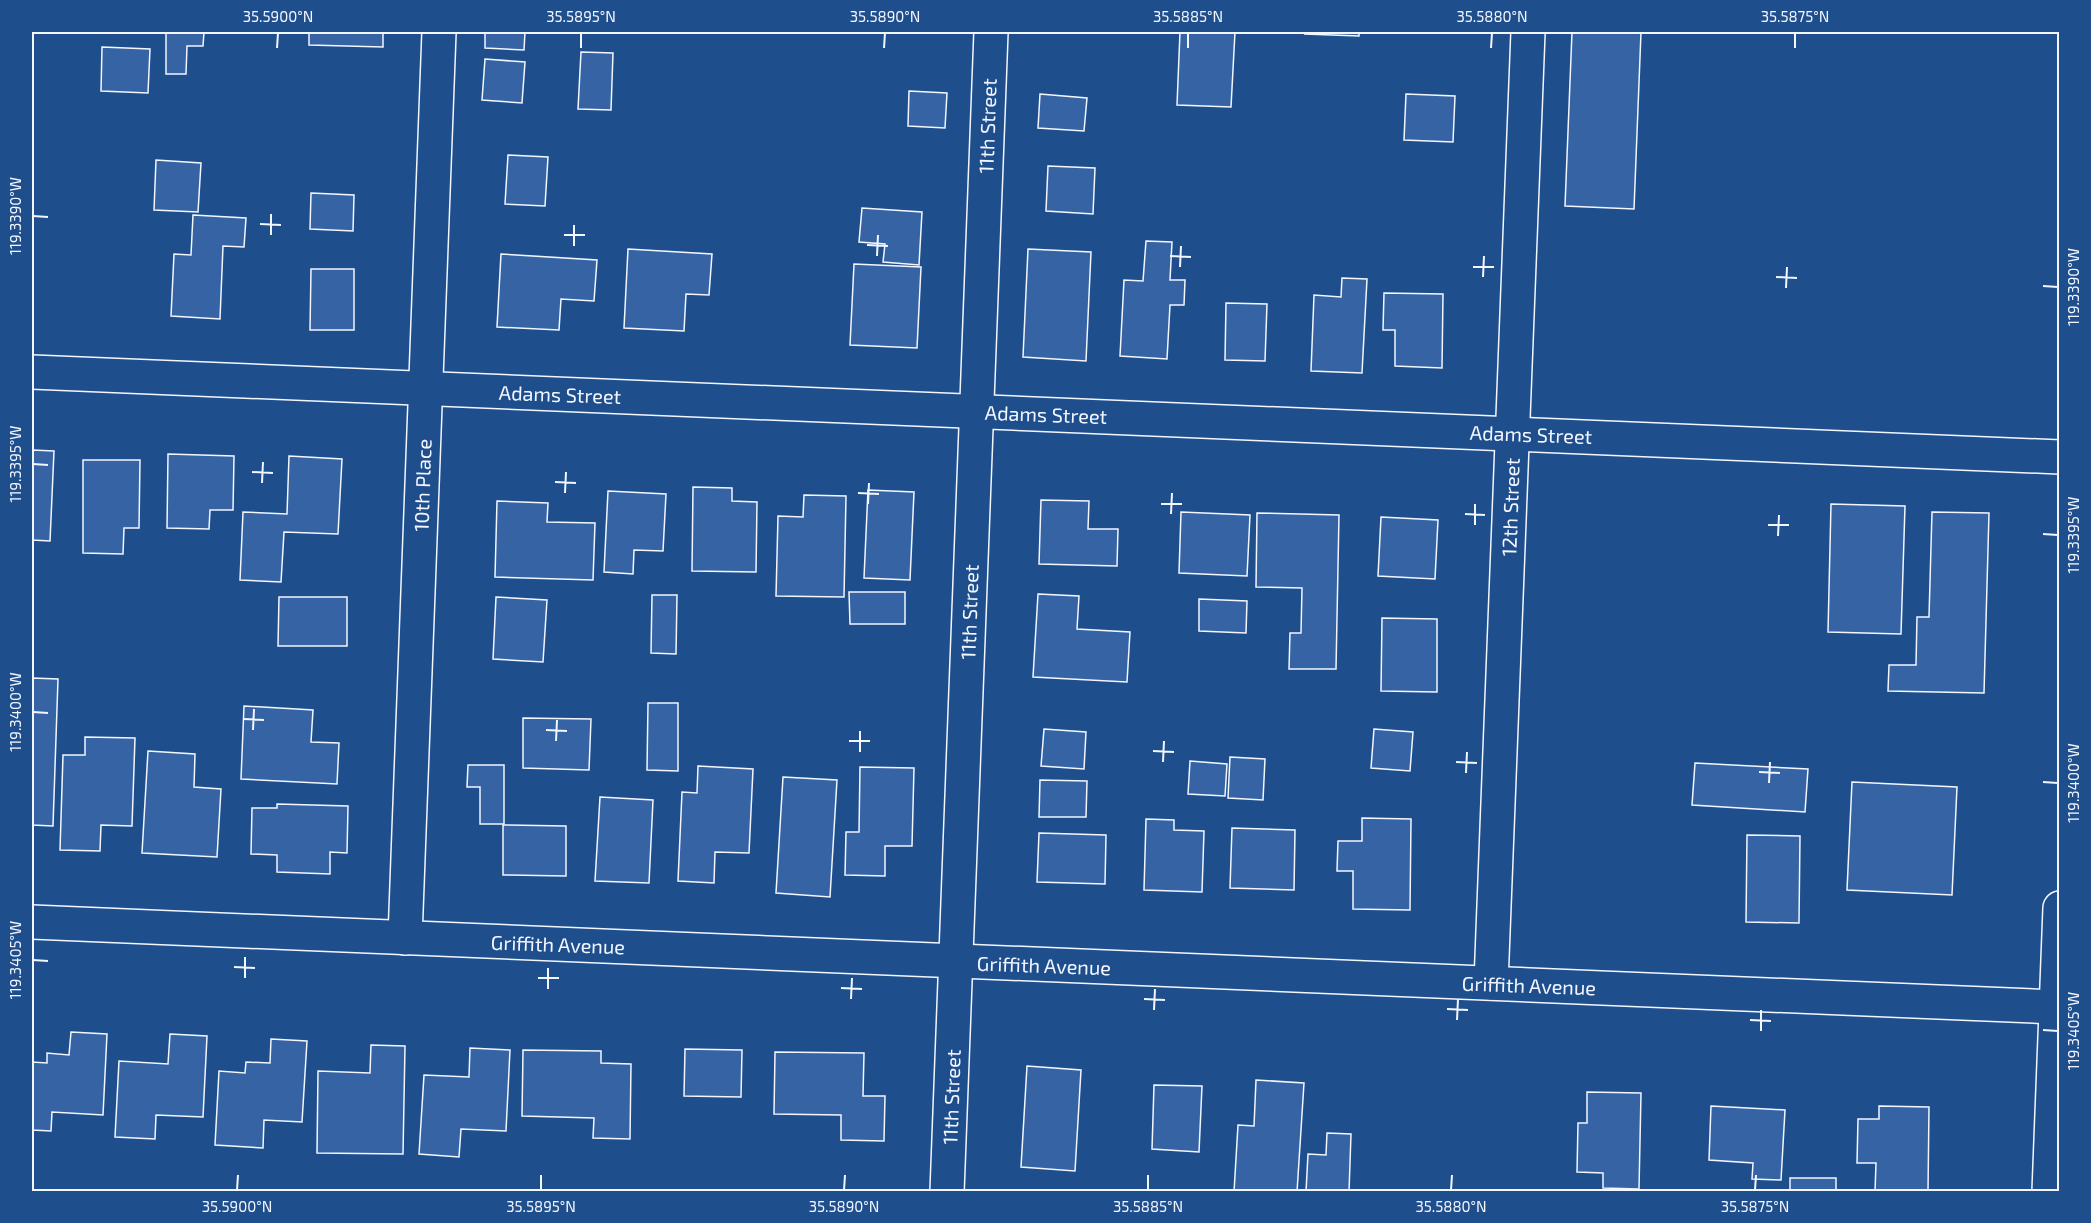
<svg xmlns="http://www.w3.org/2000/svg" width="2091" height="1223" font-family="'Exo 2',sans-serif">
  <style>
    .building { fill: #3563a3; stroke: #f2f6ff; stroke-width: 1.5 }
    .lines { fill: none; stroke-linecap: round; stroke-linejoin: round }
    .minor-casing { stroke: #f2f6ff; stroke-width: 36 }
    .secondary-casing { stroke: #f2f6ff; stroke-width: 36 }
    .minor { stroke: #1f4e8c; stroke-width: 33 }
    .secondary { stroke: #1f4e8c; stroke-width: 33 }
    .ticks { fill: none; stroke: #f2f6ff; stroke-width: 2 }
    .labels { text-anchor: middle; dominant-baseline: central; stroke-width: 4.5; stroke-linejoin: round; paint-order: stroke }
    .street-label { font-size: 20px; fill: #f2f6ff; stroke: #1f4e8c }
    .neatline { fill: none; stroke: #f2f6ff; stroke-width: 2 }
    .ticks-label { font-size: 15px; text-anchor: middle; fill: #f2f6ff }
  </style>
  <rect width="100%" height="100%" fill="#1f4e8c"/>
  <!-- building -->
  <g class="building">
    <polygon points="166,32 204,32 203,46 187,46 186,74 166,74"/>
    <polygon points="309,32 383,32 383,47 309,45"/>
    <polygon points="485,32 525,32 524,50 485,48"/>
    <polygon points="1180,32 1235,32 1231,107 1177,105"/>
    <polygon points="1306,32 1359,32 1359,36 1305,34"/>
    <polygon points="1572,32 1641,32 1634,209 1565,206"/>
    <polygon points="102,47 150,49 148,93 101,91"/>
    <polygon points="581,52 613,53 611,110 578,109"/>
    <polygon points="485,59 525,62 522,103 482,100"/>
    <polygon points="909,91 947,93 945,128 908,126"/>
    <polygon points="1040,94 1087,98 1084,131 1038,128"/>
    <polygon points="1406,94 1455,96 1453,142 1404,140"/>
    <polygon points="508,155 548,157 545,206 505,204"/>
    <polygon points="156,160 201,163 198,212 154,210"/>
    <polygon points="1048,166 1095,168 1093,214 1046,211"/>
    <polygon points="311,193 354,195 353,231 310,229"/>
    <polygon points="862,208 922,212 919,265 883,262 885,244 859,242"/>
    <polygon points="193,215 246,218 244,247 223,246 220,319 171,316 174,254 191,255"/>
    <polygon points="1146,241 1172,242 1170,280 1185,280 1184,305 1170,305 1167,359 1120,356 1124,280 1143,281"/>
    <polygon points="628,249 712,254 709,295 686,294 684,331 624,328"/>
    <polygon points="1028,249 1091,252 1086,361 1023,357"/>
    <polygon points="501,254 597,260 594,301 561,299 559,330 497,327"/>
    <polygon points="854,264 921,267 917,348 850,345"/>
    <polygon points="311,269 354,269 354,330 310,330"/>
    <polygon points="1342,278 1367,279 1362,373 1311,371 1314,295 1341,297"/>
    <polygon points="1384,293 1443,294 1442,368 1395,366 1395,330 1383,330"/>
    <polygon points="1226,303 1267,304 1265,361 1225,360"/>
    <polygon points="32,450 54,451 50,541 32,540"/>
    <polygon points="168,454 234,456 233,510 210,510 209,529 167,528"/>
    <polygon points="289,456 342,459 338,534 284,532 281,582 240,580 243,512 287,514"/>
    <polygon points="83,460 140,460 139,528 124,528 123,554 83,553"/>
    <polygon points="693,487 732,488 732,501 757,502 756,572 692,571"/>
    <polygon points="868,490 914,492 910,580 864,578"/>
    <polygon points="608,491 666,494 663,551 634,550 633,574 604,572"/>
    <polygon points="804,495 846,496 844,597 776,596 778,516 803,517"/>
    <polygon points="1041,500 1089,501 1088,529 1118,529 1117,566 1039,564"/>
    <polygon points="497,501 548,503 547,522 595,523 593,580 495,577"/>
    <polygon points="1831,504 1905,506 1901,634 1828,632"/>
    <polygon points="1181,512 1250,515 1247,576 1179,573"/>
    <polygon points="1932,512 1989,513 1984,693 1888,691 1889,665 1916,665 1917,617 1929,617"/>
    <polygon points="1257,513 1339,515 1336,669 1289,669 1290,633 1301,633 1302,588 1256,587"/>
    <polygon points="1381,517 1438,520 1435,579 1378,576"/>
    <polygon points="849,592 905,592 905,624 850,624"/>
    <polygon points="1038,594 1079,596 1077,629 1130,632 1127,682 1033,677"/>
    <polygon points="652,595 677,595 676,654 651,653"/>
    <polygon points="279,597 347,597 347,646 278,646"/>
    <polygon points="496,597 547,600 543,662 493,659"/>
    <polygon points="1199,599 1247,601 1246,633 1199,631"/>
    <polygon points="1382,618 1437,619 1437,692 1381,691"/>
    <polygon points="32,678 58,679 53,826 32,825"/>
    <polygon points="648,703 678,703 678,771 647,770"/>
    <polygon points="244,706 313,710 311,742 339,743 337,784 241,779"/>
    <polygon points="523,718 591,719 589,770 523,768"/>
    <polygon points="1044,729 1086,732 1084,769 1041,766"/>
    <polygon points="1374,729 1413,732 1410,771 1371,768"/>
    <polygon points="85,737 135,738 132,826 101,825 100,851 60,850 63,755 85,755"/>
    <polygon points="148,751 195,754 194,787 221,789 217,857 142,853"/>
    <polygon points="1230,757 1265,759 1263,800 1228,798"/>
    <polygon points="1190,761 1227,764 1225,796 1188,794"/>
    <polygon points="1695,763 1808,769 1805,812 1692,805"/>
    <polygon points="468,765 504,765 504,824 480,824 480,787 467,787"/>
    <polygon points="698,766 753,769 749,853 715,852 714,883 678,881 682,792 697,793"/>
    <polygon points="860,767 914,768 912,846 885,846 885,876 845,875 846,832 859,832"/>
    <polygon points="783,777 837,780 830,897 776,893"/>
    <polygon points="1040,780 1087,781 1086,817 1039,817"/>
    <polygon points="1852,782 1957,787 1952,895 1847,890"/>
    <polygon points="600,797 653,800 649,883 595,881"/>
    <polygon points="277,804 348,806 347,853 330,852 330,874 277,872 277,855 251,854 252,808 277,808"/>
    <polygon points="1362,818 1411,819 1410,910 1353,909 1353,871 1337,871 1338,841 1362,841"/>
    <polygon points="1146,819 1174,820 1174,830 1204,831 1202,892 1144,890"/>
    <polygon points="503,825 566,826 566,876 503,875"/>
    <polygon points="1232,828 1295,830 1294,890 1230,888"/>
    <polygon points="1039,833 1106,835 1105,884 1037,882"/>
    <polygon points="1747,835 1800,836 1799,923 1746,922"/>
    <polygon points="71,1032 107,1034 103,1115 52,1112 51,1131 32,1130 32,1062 47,1063 47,1053 69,1055"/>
    <polygon points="170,1034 207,1036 203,1117 156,1115 155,1139 115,1137 119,1061 168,1064"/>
    <polygon points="271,1039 307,1041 302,1122 264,1120 263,1148 215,1145 219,1071 245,1073 246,1062 270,1063"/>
    <polygon points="371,1045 405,1046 403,1154 317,1153 318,1071 370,1073"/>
    <polygon points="470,1048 510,1050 506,1131 461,1129 459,1157 419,1154 424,1075 469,1077"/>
    <polygon points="685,1049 742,1050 741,1097 684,1096"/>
    <polygon points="523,1050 601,1051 601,1063 631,1064 630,1139 593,1138 594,1118 522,1116"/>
    <polygon points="775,1052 864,1053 863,1096 885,1096 884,1141 841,1140 841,1115 774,1114"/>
    <polygon points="1027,1066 1081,1070 1075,1171 1021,1167"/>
    <polygon points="1256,1080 1304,1083 1297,1192 1234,1192 1238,1125 1254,1126"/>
    <polygon points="1154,1085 1202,1086 1199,1152 1152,1149"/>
    <polygon points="1587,1092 1641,1093 1639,1189 1603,1188 1603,1173 1577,1172 1578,1123 1587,1123"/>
    <polygon points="1711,1106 1785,1110 1781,1180 1752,1179 1753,1163 1709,1160"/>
    <polygon points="1879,1106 1929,1107 1928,1192 1875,1192 1876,1163 1857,1163 1858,1119 1879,1119"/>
    <polygon points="1327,1133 1351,1134 1349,1192 1306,1192 1308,1154 1326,1155"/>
    <rect x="1790" y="1178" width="46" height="14"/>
  </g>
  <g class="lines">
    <!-- minor casing -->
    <g class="minor-casing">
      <g id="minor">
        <polyline points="32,372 2060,457"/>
        <polyline points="405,938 439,32"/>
        <polyline points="1491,983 1528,32"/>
        <polyline points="947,1192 991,32"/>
      </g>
    </g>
    <!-- secondary casing -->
    <g class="secondary-casing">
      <g id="secondary">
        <polyline points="32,922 2056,1007"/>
        <polyline points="2049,1192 2060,908"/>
      </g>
    </g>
    <!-- minor -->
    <use href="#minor" class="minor"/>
    <!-- secondary -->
    <use href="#secondary" class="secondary"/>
  </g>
  <!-- ticks -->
  <path class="ticks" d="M277,48L278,33M581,48V33M884,48L885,33M1188,48V33M1491,48L1492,33M1795,48V33M33,216L48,217M260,224L281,225M271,235V214M564,235H585M867,245L888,246M574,246V225M877,256L878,235M1170,256L1191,257M1180,267L1181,246M1473,267H1494M1483,277L1484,256M1776,277L1797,278M2043,286L2058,287M1786,288L1787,267M33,464L48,465M252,472L273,473M555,482L576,483M262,483L263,462M565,493L566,472M858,493L879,494M868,504L869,483M1161,504H1182M1171,514L1172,493M1465,514L1485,515M1475,525V504M1768,525H1789M2043,534L2058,535M1778,536L1779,515M33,712L48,713M243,719L264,720M253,730L254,709M546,730L567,731M556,741L557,720M849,741H870M1153,751L1174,752M860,752V731M1163,762L1164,741M1456,762L1477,763M1759,772L1780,773M1466,773L1467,752M2043,782L2058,783M1769,783L1770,762M33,960L48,961M234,967L255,968M245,978V957M538,978H559M841,988L862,989M548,989V968M851,999L852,978M1144,999L1165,1000M1447,1009L1468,1010M1154,1010L1155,989M1457,1020L1458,999M1750,1020L1771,1021M2043,1030L2058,1031M1761,1031V1010M237,1190L238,1175M541,1190V1175M844,1190L845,1175M1148,1190V1175M1451,1190L1452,1175M1755,1190L1756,1175"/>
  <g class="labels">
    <!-- street labels -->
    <g class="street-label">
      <text transform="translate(987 126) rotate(-88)">11th Street</text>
      <text transform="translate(560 394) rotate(2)">Adams Street</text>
      <text transform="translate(1046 414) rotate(2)">Adams Street</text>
      <text transform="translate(1531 434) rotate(2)">Adams Street</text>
      <text transform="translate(422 485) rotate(-88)">10th Place</text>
      <text transform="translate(1510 507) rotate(-88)">12th Street</text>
      <text transform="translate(969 612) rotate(-88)">11th Street</text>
      <text transform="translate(558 944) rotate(2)">Griffith Avenue</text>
      <text transform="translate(1044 965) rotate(2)">Griffith Avenue</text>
      <text transform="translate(1529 985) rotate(2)">Griffith Avenue</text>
      <text transform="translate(951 1097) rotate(-88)">11th Street</text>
    </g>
  </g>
  <!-- border -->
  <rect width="2091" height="1223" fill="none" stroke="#1f4e8c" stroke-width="66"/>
  <rect x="33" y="33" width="2025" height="1157" class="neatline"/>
  <g class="ticks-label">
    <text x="278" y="22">35.5900°N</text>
    <text x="581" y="22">35.5895°N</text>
    <text x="885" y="22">35.5890°N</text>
    <text x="1188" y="22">35.5885°N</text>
    <text x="1492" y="22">35.5880°N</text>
    <text x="1795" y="22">35.5875°N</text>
    <text transform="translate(16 216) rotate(-90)" y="5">119.3390°W</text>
    <text transform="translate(2074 287) rotate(-90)" y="5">119.3390°W</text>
    <text transform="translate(16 464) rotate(-90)" y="5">119.3395°W</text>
    <text transform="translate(2074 535) rotate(-90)" y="5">119.3395°W</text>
    <text transform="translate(16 712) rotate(-90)" y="5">119.3400°W</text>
    <text transform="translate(2074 783) rotate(-90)" y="5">119.3400°W</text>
    <text transform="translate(16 960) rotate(-90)" y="5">119.3405°W</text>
    <text transform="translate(2074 1031) rotate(-90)" y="5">119.3405°W</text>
    <text x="237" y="1212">35.5900°N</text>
    <text x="541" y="1212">35.5895°N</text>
    <text x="844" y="1212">35.5890°N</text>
    <text x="1148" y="1212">35.5885°N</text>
    <text x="1451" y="1212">35.5880°N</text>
    <text x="1755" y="1212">35.5875°N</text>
  </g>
</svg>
